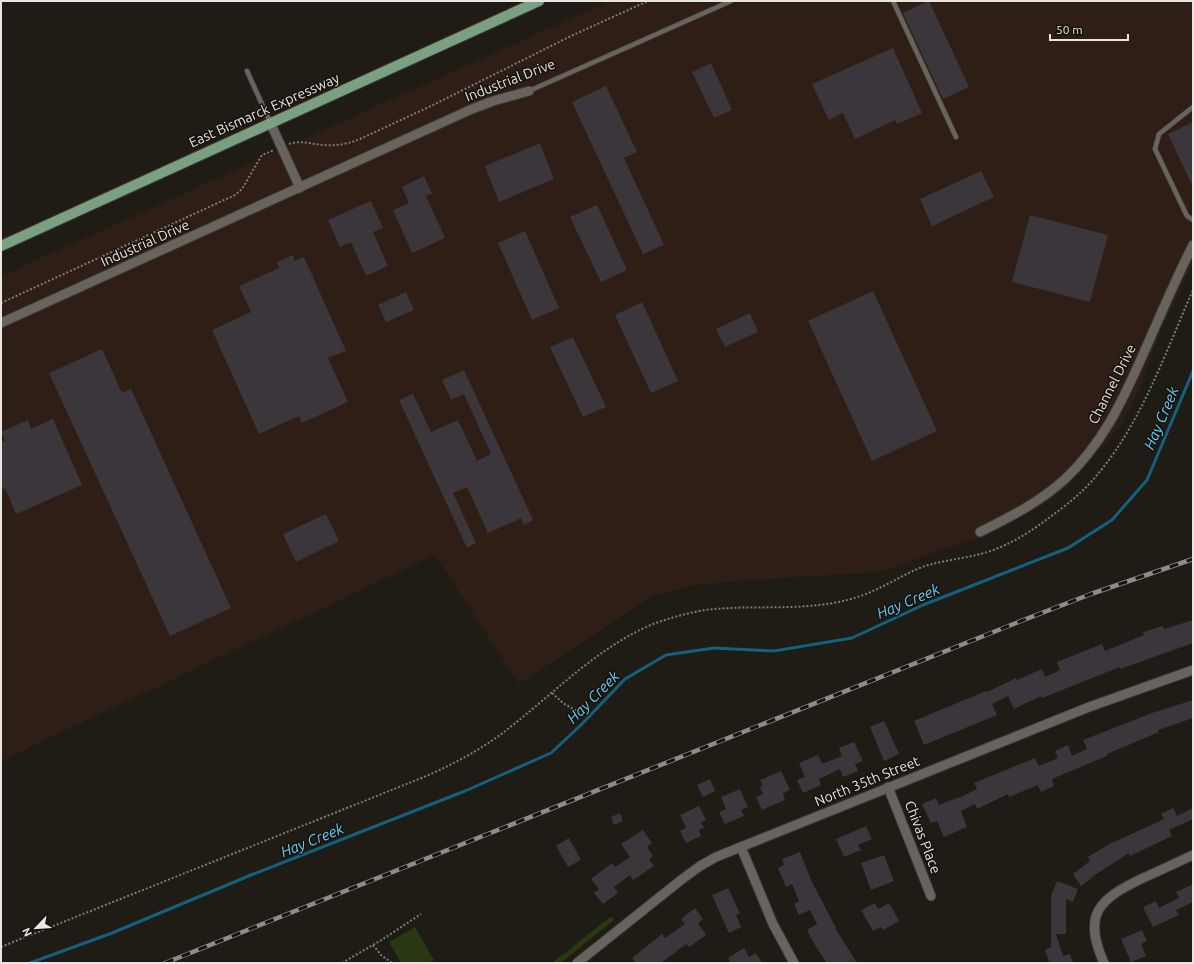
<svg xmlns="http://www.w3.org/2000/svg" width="1194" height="964" font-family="Ubuntu,sans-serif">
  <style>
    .industrial { fill: #2e1e15 }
    .green { fill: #293713 }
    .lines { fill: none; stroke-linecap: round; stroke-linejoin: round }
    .stream { stroke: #14607f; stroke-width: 3 }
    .building { fill: #3b363b }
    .lane-casing { stroke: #3a3734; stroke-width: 6 }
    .street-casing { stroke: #3a3734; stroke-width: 11 }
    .primary-casing { stroke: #3a3734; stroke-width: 12 }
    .path { stroke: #7e7b75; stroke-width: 2; stroke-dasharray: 2 2; stroke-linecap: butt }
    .lane { stroke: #68635c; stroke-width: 4.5 }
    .street { stroke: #68635c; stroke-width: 9 }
    .primary { stroke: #7aa081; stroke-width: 10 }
    .rail-casing { stroke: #8f8c87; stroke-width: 4.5 }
    .rail { stroke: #16120c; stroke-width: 3; stroke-dasharray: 9; stroke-linecap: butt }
    .labels { text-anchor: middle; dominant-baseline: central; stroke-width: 3; stroke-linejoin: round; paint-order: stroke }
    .street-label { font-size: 14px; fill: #e9e6e2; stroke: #16120c }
    .water-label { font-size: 15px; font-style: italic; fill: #66cbfa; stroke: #16120c }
  </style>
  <rect width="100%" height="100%" fill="#1f1b15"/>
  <!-- industrial -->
  <polygon class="industrial" points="609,1 1193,1 1193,264 1160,332 1140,387 1121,425 1077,476 1051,500 992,533 914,560 893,569 864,573 751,580 696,585 653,596 519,684 435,555 1,761 1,276"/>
  <!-- green -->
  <g class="green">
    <polygon points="610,917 613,918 614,920 561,963 552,963"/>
    <polygon points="415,927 434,960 429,963 401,963 389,942"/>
  </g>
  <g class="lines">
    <!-- stream -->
    <polyline class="stream" points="30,963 112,933 251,875 465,791 551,753 582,724 625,679 666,655 714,648 774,651 852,638 923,605 1068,548 1112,520 1147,480 1193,371"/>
  </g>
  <!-- building -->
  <g class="building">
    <polygon points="928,1 929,1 969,87 943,99 903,13"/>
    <polygon points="893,48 922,113 897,124 895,120 855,139 843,113 829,120 812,84"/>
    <polygon points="711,63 732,110 714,118 692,72"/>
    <polygon points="606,86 637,152 624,158 664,245 643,254 572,102"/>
    <polygon points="1193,122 1193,187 1168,134"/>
    <polygon points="540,143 554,179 499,202 485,166"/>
    <polygon points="981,171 994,197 932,226 920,199"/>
    <polygon points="424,176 432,194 426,196 445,238 412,253 393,210 409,203 402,187"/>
    <polygon points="371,201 383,228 373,232 388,266 366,276 351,242 340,247 328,220"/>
    <polygon points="597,205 627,270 601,282 570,217"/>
    <polygon points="1030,215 1108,235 1090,302 1012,282"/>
    <polygon points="525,231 559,308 532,320 498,243"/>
    <polygon points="293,255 295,261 304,257 346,351 328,358 348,402 302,423 299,416 259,434 212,330 251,312 239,286 279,268 277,262"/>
    <polygon points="873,291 937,431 872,461 808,321"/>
    <polygon points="406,292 414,310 386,322 378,305"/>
    <polygon points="642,302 678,381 651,393 615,315"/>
    <polygon points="750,313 758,332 725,347 716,329"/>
    <polygon points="573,337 606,407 583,417 550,347"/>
    <polygon points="102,349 122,393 131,389 231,608 170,636 49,373"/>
    <polygon points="464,370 533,520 524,525 521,518 488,533 467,487 453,493 476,543 467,548 399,400 413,394 431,432 458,420 477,461 491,454 464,394 451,400 442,380"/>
    <polygon points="53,419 82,485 16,514 5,488 1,490 1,442 5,441 1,432 28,420 31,429"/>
    <polygon points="326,514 339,541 296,562 283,534"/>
    <polygon points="1193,620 1193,643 1120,669 1120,667 1042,698 1041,696 1014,709 1008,696 992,704 997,715 924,745 914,721 986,691 987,692 1016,678 1017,680 1042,669 1045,677 1060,670 1057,662 1102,644 1105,651 1144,635 1143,632 1163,626 1164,629"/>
    <polygon points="1193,700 1193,718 1158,730 1159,732 1107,754 1107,756 1052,779 1054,786 1041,792 1038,785 1009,797 1008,794 977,809 975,804 961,811 967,827 944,837 937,821 931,823 922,804 936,798 939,805 959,797 959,798 977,789 974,783 1035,758 1039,766 1058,758 1055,751 1068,745 1072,756 1087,749 1083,740 1152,713"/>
    <polygon points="884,721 899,754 884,761 870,727"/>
    <polygon points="854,742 863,761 855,764 858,771 843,777 840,769 819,779 821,785 803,793 797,780 805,777 799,763 818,755 822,764 842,756 839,748"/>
    <polygon points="781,771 790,790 783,793 785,800 762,810 756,797 763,794 760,787 763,786 760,780"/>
    <polygon points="710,779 715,791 703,797 697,785"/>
    <polygon points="740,789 748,807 741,810 744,816 725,824 719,812 726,809 721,797"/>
    <polygon points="699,806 706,820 701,822 704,828 699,830 701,836 686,843 680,831 686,828 680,815"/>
    <polygon points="1173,808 1177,816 1193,808 1193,819 1169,830 1172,836 1130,856 1129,853 1093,876 1094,876 1081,886 1073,874 1090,861 1088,857 1114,841 1114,842 1164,819 1161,814"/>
    <polygon points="620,813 623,821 614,825 611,817"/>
    <polygon points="866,826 872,839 858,845 861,850 844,857 836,839"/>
    <polygon points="643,830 652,843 647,847 653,856 649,859 654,866 633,880 630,875 614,887 618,893 603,904 594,893 599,889 591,879 612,863 615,867 630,857 621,844"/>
    <polygon points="569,838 581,860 568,867 556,846"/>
    <polygon points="800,852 812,882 836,928 835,928 857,963 827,963 816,947 807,930 817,924 810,910 799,915 794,904 799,901 792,884 786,887 778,868 784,865 782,859"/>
    <polygon points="884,855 894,881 871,890 861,863"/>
    <polygon points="1057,881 1078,889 1073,902 1066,899 1066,934 1056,934 1063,956 1070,954 1073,963 1047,963 1049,961 1045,950 1051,947 1051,896"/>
    <polygon points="1193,884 1193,902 1176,910 1179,915 1153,927 1143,907 1156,901 1159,908 1179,898 1176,892"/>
    <polygon points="728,888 740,913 736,915 741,927 729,933 712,895"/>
    <polygon points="875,903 878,909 889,903 899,921 883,930 881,927 873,931 861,910"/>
    <polygon points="695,908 703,919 698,923 706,935 689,947 686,944 661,963 636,963 632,958 662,934 665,938 685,924 681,919"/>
    <polygon points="1142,930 1147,941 1141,944 1146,956 1131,962 1121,939"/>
    <polygon points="744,948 749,957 756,953 762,963 731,963 728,958"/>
  </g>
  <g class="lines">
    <!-- lane casing -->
    <g class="lane-casing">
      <g id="lane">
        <polyline points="893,1 956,137"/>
        <polyline points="247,71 270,122"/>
        <polyline points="529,91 731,1"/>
        <polyline points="1193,107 1159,134 1155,149 1187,216 1193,220"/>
      </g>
    </g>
    <!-- street casing -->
    <g class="street-casing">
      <g id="street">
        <polyline points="270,122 300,188"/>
        <polyline points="1,323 472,109 493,101 529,91"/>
        <path d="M980,532C1010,517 1040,502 1065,479C1102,444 1121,404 1141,359C1158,321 1174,282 1193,245"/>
        <polyline points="888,787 931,896"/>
        <polyline points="741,847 773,924 794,963"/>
        <polyline points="577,963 681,880 700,866 716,857 1089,707 1193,670"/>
        <path d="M1104,963C1082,914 1099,899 1143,878C1159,871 1176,863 1193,855"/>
      </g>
    </g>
    <!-- primary casing -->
    <g class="primary-casing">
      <polyline id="primary" points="1,246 539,1"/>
    </g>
    <!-- path -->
    <g class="path">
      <path d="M289,144C301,140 310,144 323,145C336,146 348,144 360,139L431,106L571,36L648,1"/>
      <polyline points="1,303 235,195 242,189 262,155 274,150"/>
      <polyline points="552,693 563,703 577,711"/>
      <polyline points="373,945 381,955 392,963"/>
      <path d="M1,947L424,777C454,764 482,749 508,729C554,693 598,647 653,624C670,618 687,613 705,610C745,605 786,610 826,604C843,602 861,597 877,589C893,582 908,572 925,566C948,559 973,558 996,549C1016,541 1033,530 1050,517C1067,505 1084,491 1097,475C1142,422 1165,353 1193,290"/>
      <polyline points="342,963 380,941 421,914"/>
    </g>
    <!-- lane -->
    <use href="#lane" class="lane"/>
    <!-- street -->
    <use href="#street" class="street"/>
    <!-- primary -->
    <use href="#primary" class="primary"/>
    <!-- rail casing -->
    <g class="rail-casing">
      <polyline id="rail" points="165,963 1016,623 1091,594 1193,559"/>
    </g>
    <!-- rail -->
    <use href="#rail" class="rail"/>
  </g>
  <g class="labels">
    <!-- street labels -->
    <g class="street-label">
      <text transform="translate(510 80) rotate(-21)">Industrial Drive</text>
      <text transform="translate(264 110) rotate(-24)">East Bismarck Expressway</text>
      <text transform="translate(145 243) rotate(-24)">Industrial Drive</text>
      <text transform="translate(1112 384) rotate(-63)">Channel Drive</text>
      <text transform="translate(867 781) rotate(-22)">North 35th Street</text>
      <text transform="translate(923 837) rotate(69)">Chivas Place</text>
    </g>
    <!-- water labels -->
    <g class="water-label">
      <text transform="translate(1161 418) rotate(-67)">Hay Creek</text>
      <text transform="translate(908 601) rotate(-23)">Hay Creek</text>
      <text transform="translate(593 697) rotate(-45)">Hay Creek</text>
      <text transform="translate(312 840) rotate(-22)">Hay Creek</text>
    </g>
  </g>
  <!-- border -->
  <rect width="1194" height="964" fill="none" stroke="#e9e6e2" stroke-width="4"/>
  <!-- north arrow -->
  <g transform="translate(36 928) rotate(245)" stroke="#16120c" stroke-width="3" paint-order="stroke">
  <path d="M0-3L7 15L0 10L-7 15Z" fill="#e9e6e2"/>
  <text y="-6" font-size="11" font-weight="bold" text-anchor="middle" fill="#e9e6e2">N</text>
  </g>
  <!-- scale -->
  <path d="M1050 34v6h78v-6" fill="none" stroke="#e9e6e2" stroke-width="2"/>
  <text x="1056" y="34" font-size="12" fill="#e9e6e2" stroke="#16120c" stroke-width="3" paint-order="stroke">50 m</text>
</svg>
